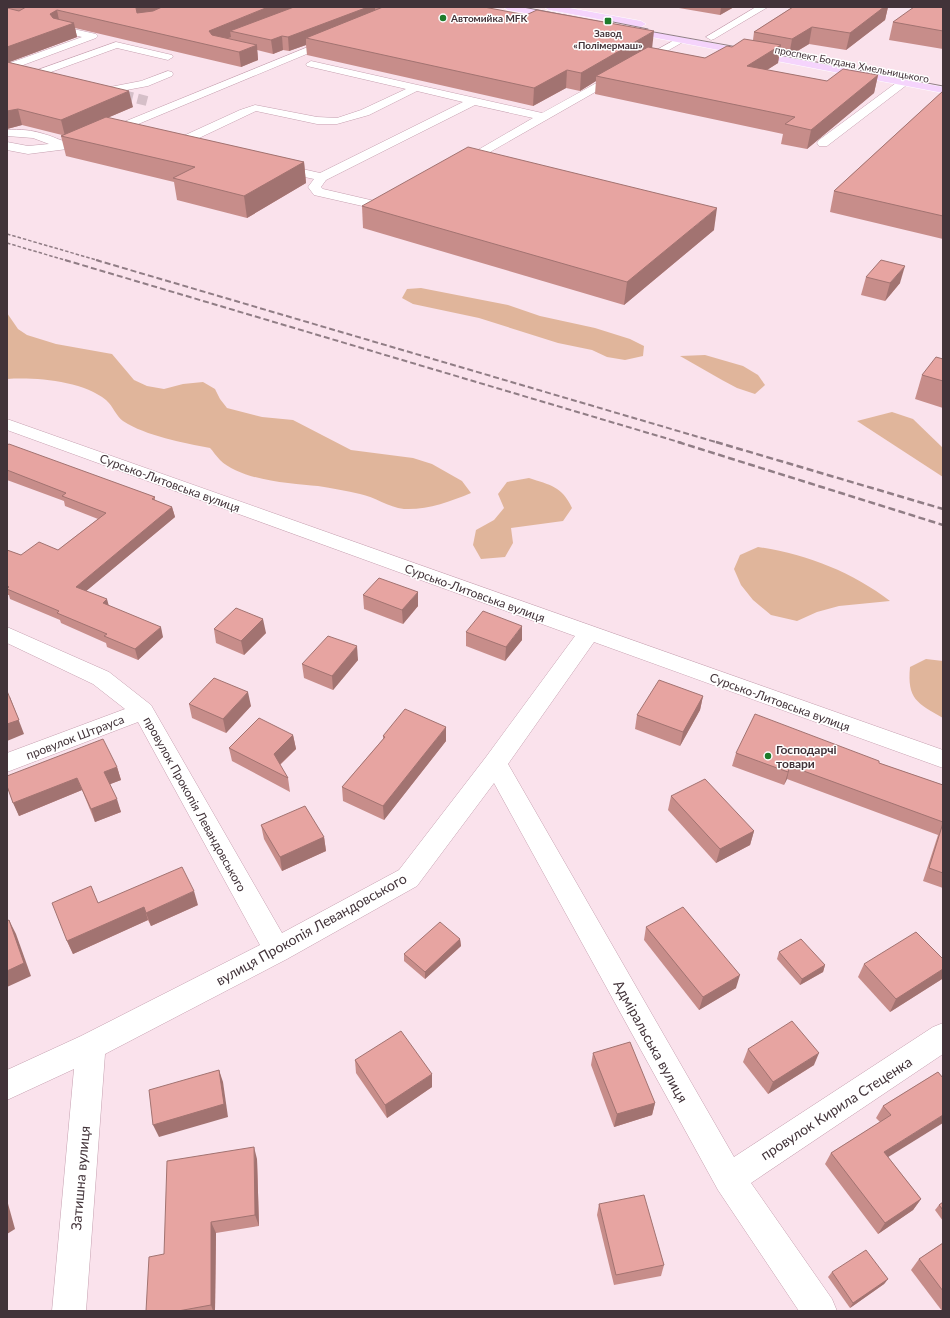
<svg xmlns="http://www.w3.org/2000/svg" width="950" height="1318" font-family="Lato,sans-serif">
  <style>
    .green { fill: #e0b59b }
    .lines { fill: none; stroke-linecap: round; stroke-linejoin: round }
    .minor-tunnel { stroke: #d5bfc8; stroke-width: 10; stroke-dasharray: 10 5; stroke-linecap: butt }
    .minor-casing { stroke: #c6a0b0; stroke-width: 1 }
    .major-casing { stroke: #fff; stroke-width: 1 }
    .minor { fill: #fff; fill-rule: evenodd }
    .major { fill: #f5d4fc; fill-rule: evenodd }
    .tram { stroke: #907d85; stroke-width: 1 }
    .rail-far2 { stroke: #907d85; stroke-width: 1.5; stroke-dasharray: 3.5 2; stroke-linecap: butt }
    .rail-far1 { stroke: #907d85; stroke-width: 2; stroke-dasharray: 6 3; stroke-linecap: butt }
    .rail { stroke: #907d85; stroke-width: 2.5; stroke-dasharray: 7 3.5; stroke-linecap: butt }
    .wall { fill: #c78d8a }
    .shaded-wall { fill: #a27371 }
    .building { fill: #e7a4a1; stroke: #a27371 }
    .poi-dot { fill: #1e7b2b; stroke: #fff; stroke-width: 1.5 }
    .labels { text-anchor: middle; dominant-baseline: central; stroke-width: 3; stroke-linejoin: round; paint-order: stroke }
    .far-poi-label { font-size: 10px; font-weight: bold; fill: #423339; stroke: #fff; text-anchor: start }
    .far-street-label { font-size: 10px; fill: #423339; stroke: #fff }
    .street-label { font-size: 12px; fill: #423339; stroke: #fff }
    .poi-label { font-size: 12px; font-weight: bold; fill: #423339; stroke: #fff; text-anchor: start }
    .near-street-label { font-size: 14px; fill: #423339; stroke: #fff }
  </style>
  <rect width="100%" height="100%" fill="#fae2ec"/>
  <!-- green -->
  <g class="green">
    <polygon points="421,288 508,305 540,316 595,328 630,339 644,346 643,356 625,360 607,357 592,350 558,343 479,318 413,304 402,298 407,289"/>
    <path d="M7,313L18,329L27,335L56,344L112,354L134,380L147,386L164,389L183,384L203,382L215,389L220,399L227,408L262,417L293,420L351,450L413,458L432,464L462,481L471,493C449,502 428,510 404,509C388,507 375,497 360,494C347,491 332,488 318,486C291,484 240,480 220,460C216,456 213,451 210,448C184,443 146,436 123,421C116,416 113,406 106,400C83,381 36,377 7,379Z"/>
    <polygon points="705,355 743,366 758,375 765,385 755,394 737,388 722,380 680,356"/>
    <polygon points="892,412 913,419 943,448 943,477 857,421"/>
    <path d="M529,478C550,485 562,486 572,508L563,521L511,528L513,543L505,557L481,559L473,545L476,530L494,520L504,508L498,494L507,482Z"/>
    <path d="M758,547C806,554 852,572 890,601L839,606L817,612L797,621L771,615L753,600L741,585L734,569L740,555Z"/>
    <path d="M926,659L943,661V718C917,703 907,699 910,667Z"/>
  </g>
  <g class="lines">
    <!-- minor-tunnel -->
    <polyline class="minor-tunnel" points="123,95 147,101"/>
    <!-- minor casing -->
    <g class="minor-casing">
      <g id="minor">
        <polygon points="756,7 768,7 714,39 711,40 706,37"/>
        <polygon points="60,26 96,34 98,36 96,38 7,71 7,64 82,37 57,31 55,29"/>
        <path d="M335,36L338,37L340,39L338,41L83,147L28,154L7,150V142L28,146L49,144L33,138L7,136V130C20,129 32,130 44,134C59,138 60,143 77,141Z"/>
        <polygon points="680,37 683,38 685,40 683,42 462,168 458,169 452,165 533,118 475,105 326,180 321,187 323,189 379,202 395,196 401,200 400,203 380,210 314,195 308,187 314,179 272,170 270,167 276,163 320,173 463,102 417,91 369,115 337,124 317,124 256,111 178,148 170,148 168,145 170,142 240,110 255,105 317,117 337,118 361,110 406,89 307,66 306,64 311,61 542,113"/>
        <polygon points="116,42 172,55 173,57 168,60 117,48 40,76 32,76 31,74 32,72"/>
        <polygon points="168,71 172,72 173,74 172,76 148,86 105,94 100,91 105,88 141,81"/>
        <polygon points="904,79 909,82 908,84 827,146 819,146 817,143 819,140 900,80"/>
        <polygon points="7,419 943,750 943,768 594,642 508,764 734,1157 933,1027 943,1023 943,1054 751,1183 832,1299 837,1311 799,1311 718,1190 494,783 417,886 287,959 105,1054 86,1311 52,1311 74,1069 7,1100 7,1070 81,1036 260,945 138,722 7,772 7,753 125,709 93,684 7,643 7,627 109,672 151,705 282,933 399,870 486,757 575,636 7,430"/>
      </g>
    </g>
    <!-- major casing -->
    <g class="major-casing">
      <g id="major">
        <polygon points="503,7 523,7 562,14 567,17 562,20 508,10"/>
        <polygon points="544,7 564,7 641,21 646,24 641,27 549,10"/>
        <polygon points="623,26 943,87 943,93 620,31 620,27"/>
      </g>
    </g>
    <!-- minor -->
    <use href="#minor" class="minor"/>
    <!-- major -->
    <use href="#major" class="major"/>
    <!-- tram -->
    <g class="tram">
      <polyline points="523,7 617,25"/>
      <polyline points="613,22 648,29"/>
      <polyline points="643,30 743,48"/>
      <polyline points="769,53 943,86"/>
    </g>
    <!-- rail-far2 -->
    <g class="rail-far2">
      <polyline points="7,234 100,261"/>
      <polyline points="7,243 68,261"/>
    </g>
    <!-- rail-far1 -->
    <g class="rail-far1">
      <polyline points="65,260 682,443"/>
      <polyline points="96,260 719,443"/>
    </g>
    <!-- rail -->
    <g class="rail">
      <polyline points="678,442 943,525"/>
      <polyline points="716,442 943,509"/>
    </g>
  </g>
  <!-- wall -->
  <g class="wall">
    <polygon points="7,7 484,7 652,48 705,58 732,47 753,40 754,32 793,7 888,7 885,20 846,50 809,44 789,56 779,54 778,63 767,70 827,81 878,75 874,93 807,149 781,144 783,134 595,94 596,81 580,91 566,88 533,106 307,55 306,45 289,51 283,50 273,54 257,50 258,60 241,67 75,28 77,37 9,62 133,107 107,118 304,162 306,183 247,218 177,200 174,182 66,156 61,136 62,135 22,125 7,129"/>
    <polygon points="673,7 734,7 720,15"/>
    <polygon points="943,7 943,49 889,40 893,22"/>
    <polygon points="943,91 943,239 830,212 834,191"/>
    <polygon points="362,206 714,230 624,305 363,228"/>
    <polygon points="866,277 900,283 885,301 861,295"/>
    <polygon points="943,359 943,408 915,399 922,375"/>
    <polygon points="7,445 155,497 155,501 172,507 175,517 86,591 108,605 163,637 138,660 107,647 106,643 61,623 60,620 10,599 9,595 7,595 7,550 21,555 58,550 98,519 65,506 64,501 7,480"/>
    <polygon points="363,595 418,606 403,624 364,609"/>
    <polygon points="214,629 266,633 244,655 216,643"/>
    <polygon points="466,632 522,640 505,661 466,646"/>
    <polygon points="358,660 333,690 304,678 302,664"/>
    <polygon points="703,696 700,710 680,746 635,729 637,715"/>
    <polygon points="189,704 251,706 226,733 192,718"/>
    <polygon points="293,735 296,749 280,765 288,778 290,792 232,761 229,748"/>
    <polygon points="383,736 446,741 384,820 343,801 342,787 383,739"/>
    <polygon points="736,753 879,763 943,785 943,888 923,881 938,835 787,779 784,785 732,766"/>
    <polygon points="117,767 121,780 110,784 121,812 95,822 82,790 19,816 7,786"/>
    <polygon points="671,796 754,831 750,845 716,863 668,810"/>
    <polygon points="261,825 324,837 326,851 282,871 264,839"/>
    <polygon points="98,903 198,905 151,926 148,920 73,954 67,941"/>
    <polygon points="646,927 736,988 699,1010 644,940"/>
    <polygon points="460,939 461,946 425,979 404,961 404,954"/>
    <polygon points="779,952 825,965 823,972 800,985 777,959"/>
    <polygon points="943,959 943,977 942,979 890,1012 858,977 864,964"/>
    <polygon points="748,1049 814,1065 768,1094 743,1062"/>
    <polygon points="593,1053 655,1103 652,1115 614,1127 591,1065"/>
    <polygon points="355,1060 432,1087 387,1118 356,1073"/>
    <polygon points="938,1072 888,1157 921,1199 913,1210 878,1234 825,1164 831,1153 880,1122 876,1118 883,1106"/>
    <polygon points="257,1159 259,1226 216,1233 215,1311 146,1311 164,1254"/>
    <polygon points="943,1202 943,1221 935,1210 939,1205"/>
    <polygon points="599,1204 664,1265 661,1276 614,1285 597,1215"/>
    <polygon points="943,1243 943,1311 942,1311 911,1270 919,1259"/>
    <polygon points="832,1272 888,1279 884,1284 850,1308 828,1277"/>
  </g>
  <!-- shaded-wall -->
  <g class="shaded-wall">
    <polygon points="138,7 163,7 138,22 136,8"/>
    <polygon points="268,7 296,7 230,31 231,37 211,45 209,31"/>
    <polygon points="368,7 375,7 375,18 306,38 306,45 289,51 288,37"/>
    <polygon points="721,7 734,7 720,15"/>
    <polygon points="884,7 888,7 885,20 846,50 850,33"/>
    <polygon points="57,10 60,25 54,29 50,14"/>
    <polygon points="74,23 77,37 7,63 7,47"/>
    <polygon points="812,27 809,44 789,56 792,39"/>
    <polygon points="654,31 652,49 596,76 596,81 580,91 581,73"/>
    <polygon points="282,36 283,50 273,54 271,40"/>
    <polygon points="257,45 258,60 241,67 239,52"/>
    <polygon points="781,45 778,63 744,84 747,66"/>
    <polygon points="567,70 566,88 533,106 534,88"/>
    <polygon points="878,75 874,93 807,149 811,130"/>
    <polygon points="129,91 133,107 65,136 61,120"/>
    <polygon points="18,109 22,125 7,129 7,111"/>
    <polygon points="304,162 306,183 247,218 244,196"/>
    <polygon points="717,208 714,230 624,305 627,282"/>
    <polygon points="905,266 900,283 885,301 890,283"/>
    <polygon points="172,507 175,517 79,597 76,587"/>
    <polygon points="418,592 418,606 403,624 402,610"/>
    <polygon points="107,599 110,610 103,603"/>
    <polygon points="263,619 266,633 244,655 241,641"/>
    <polygon points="522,626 522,640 505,661 506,647"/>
    <polygon points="161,627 163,637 138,660 135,649"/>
    <polygon points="357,646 358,660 333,690 332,676"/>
    <polygon points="248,692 251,706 226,733 223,719"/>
    <polygon points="703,696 700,710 680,746 683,732"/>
    <polygon points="10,697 24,734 7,741 7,724"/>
    <polygon points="446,727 446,741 384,820 383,806"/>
    <polygon points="293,735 296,749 276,768 274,754"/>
    <polygon points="790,766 787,779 784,785 788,772"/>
    <polygon points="117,767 121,780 108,785 104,772"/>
    <polygon points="77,778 82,790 19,816 13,803"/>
    <polygon points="117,799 121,812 95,822 91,809"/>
    <polygon points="754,831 750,845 716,863 720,849"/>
    <polygon points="324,837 326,851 282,871 280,857"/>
    <polygon points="194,891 198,905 151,926 146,913"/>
    <polygon points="144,907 148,920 73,954 67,941"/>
    <polygon points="9,920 16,934 31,976 7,987 7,971"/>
    <polygon points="460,939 461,946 425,979 425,972"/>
    <polygon points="825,965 823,972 800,985 802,979"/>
    <polygon points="943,969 943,977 942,979 890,1012 896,999"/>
    <polygon points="740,975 736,988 699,1010 703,997"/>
    <polygon points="819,1053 814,1065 768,1094 773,1082"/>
    <polygon points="219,1070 223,1082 228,1117 159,1137 153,1125"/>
    <polygon points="432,1074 432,1087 387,1118 385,1105"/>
    <polygon points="655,1103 652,1115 614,1127 617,1114"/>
    <polygon points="943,1115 943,1123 877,1164 884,1152"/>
    <polygon points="254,1147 257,1159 259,1226 255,1215"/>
    <polygon points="921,1199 913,1210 878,1234 885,1223"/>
    <polygon points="7,1200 15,1229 7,1234"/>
    <polygon points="211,1222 216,1233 215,1311 213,1311 211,1305"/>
    <polygon points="888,1279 884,1284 850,1308 853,1303"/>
  </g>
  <!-- building -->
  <g class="building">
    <polygon points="26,7 138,7 136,8 137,13 153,11 162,7 268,7 209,31 212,35 257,45 239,52 57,10 50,14 53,18 74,23 7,47 7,8 19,11"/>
    <polygon points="294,7 368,7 288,37 282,36 271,40 230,31"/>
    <polygon points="383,7 484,7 526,15 537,10 654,31 581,73 567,70 534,88 306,38"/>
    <polygon points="793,7 884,7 850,33 812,27 792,39 754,32"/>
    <polygon points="914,7 943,7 943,31 893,22"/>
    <polygon points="744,39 781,45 747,66 827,81 843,69 878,75 811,130 785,124 795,117 596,76 648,47 705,58 727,46 732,47"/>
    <polygon points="7,62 129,91 61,120 18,109 7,111"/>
    <polygon points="943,91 943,216 834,191"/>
    <polygon points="106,117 304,162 244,196 173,178 195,167 61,136"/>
    <polygon points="468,147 717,208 627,282 362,206"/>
    <polygon points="881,260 905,266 890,283 866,277"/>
    <polygon points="936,357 943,359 943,381 922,375"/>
    <polygon points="9,444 155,497 152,499 172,507 76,587 107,599 103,603 161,627 135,649 104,636 107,634 57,613 59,611 7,589 7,588 9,587 7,586 7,550 21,555 39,542 58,550 106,513 62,496 66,493 7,470 7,445"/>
    <polygon points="379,578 418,592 402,610 363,595"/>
    <polygon points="236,608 263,619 241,641 214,629"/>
    <polygon points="483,611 522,626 506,647 466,632"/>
    <polygon points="328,636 357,646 332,676 302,664"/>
    <polygon points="214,678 248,692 223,719 189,704"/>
    <polygon points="659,680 703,696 683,732 637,715"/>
    <polygon points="7,691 19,720 7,724"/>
    <polygon points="405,709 446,727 383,806 342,787 385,737 383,736"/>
    <polygon points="755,714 879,761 879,763 943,785 943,822 790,766 788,772 736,753"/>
    <polygon points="259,718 293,735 274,754 288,778 229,748"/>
    <polygon points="103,739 117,767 104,772 117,799 91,809 77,778 13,803 7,786 7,776"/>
    <polygon points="705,779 754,831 720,849 671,796"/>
    <polygon points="305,806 324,837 280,857 261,825"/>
    <polygon points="943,823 943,873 929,868"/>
    <polygon points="182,867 194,891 146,913 144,907 67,941 52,903 91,886 98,903"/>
    <polygon points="683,907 740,975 703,997 646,927"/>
    <polygon points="9,920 24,963 7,971 7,921"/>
    <polygon points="440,922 460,939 425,972 404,954"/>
    <polygon points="916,932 943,959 943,969 896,999 864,964"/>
    <polygon points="801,939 825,965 802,979 779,952"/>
    <polygon points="792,1021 819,1053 773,1082 748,1049"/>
    <polygon points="401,1031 432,1074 385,1105 355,1060"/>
    <polygon points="630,1042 655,1103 617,1114 593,1053"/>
    <polygon points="219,1070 224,1104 153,1125 149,1090"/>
    <polygon points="938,1072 943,1078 943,1115 884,1152 921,1199 885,1223 831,1153 891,1115 883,1106"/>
    <polygon points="254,1147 255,1215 211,1222 211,1305 178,1311 146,1311 149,1257 164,1254 167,1161"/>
    <polygon points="644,1195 664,1265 616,1275 599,1204"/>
    <polygon points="943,1202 943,1210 939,1205"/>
    <polygon points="943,1243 943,1291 919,1259"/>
    <polygon points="866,1250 888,1279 853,1303 832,1272"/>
  </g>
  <!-- markers -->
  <g class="poi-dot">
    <circle cx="443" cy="18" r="4"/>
    <rect x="604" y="17" width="8" height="8" rx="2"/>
    <circle cx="768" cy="756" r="4"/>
  </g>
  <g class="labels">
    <!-- far-poi labels -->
    <g class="far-poi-label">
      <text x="451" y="18">Автомийка MFK</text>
      <text x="608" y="33" text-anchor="middle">Завод<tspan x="608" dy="12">«Полімермаш»</tspan></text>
    </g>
    <!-- far-street labels -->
    <g class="far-street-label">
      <text transform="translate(852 64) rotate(11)">проспект Богдана Хмельницького</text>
    </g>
    <!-- street labels -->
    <g class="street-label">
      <text transform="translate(170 483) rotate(20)">Сурсько-Литовська вулиця</text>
      <text transform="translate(475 593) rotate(20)">Сурсько-Литовська вулиця</text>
      <text transform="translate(780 702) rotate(20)">Сурсько-Литовська вулиця</text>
      <text transform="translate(75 737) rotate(-21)">провулок Штрауса</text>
      <text transform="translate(195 804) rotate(61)">провулок Прокопія Левандовського</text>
    </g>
    <!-- poi labels -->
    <g class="poi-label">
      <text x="776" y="749">Господарчі<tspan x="776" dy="14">товари</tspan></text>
    </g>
    <!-- near-street labels -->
    <g class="near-street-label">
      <text transform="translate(311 929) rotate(-29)">вулиця Прокопія Левандовського</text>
      <text transform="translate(651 1041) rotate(61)">Адміральська вулиця</text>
      <text transform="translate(836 1108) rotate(-33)">провулок Кирила Стеценка</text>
      <text transform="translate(80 1178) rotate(-85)">Затишна вулиця</text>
    </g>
  </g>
  <!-- border -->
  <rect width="950" height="1318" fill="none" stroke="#423339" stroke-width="16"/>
</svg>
